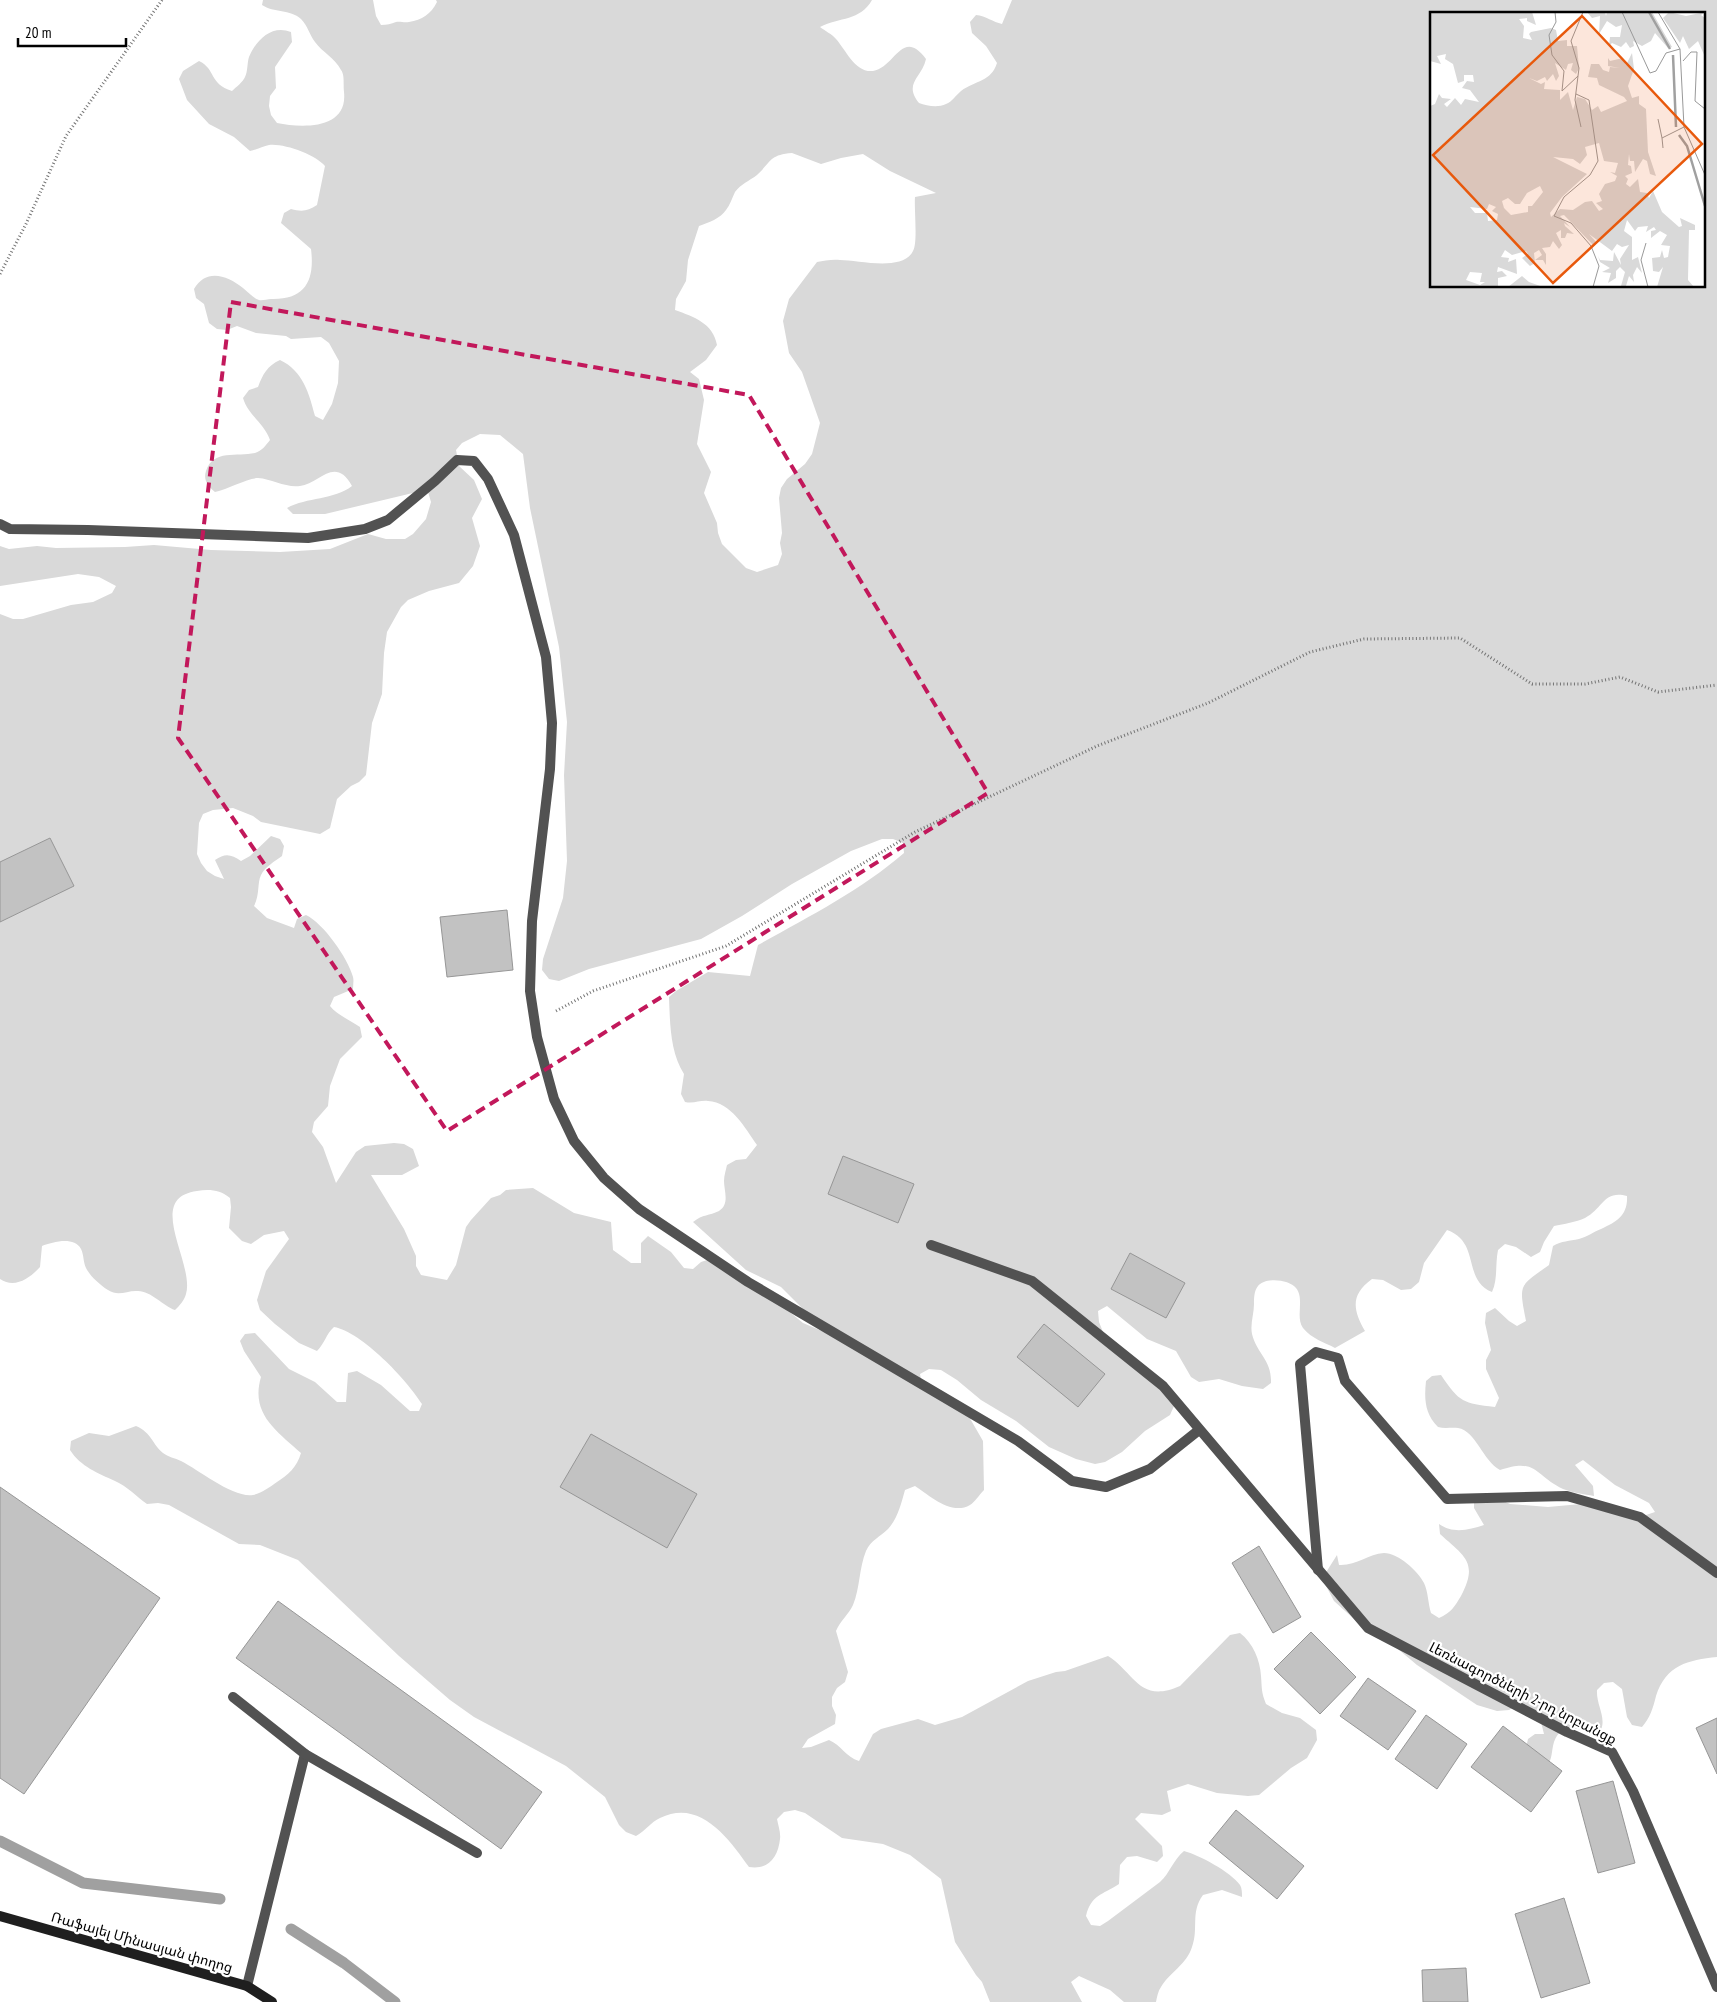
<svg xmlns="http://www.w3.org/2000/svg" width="1717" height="2002" font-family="'PT Sans Narrow','Noto Sans Armenian',sans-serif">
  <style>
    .green { fill: #d9d9d9; fill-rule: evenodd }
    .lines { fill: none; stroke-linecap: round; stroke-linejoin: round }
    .stream { stroke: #a0a0a0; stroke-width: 11 }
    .building { fill: #c2c2c2; stroke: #969696 }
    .path { stroke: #747474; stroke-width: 3; stroke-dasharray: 1 2.5; stroke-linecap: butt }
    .lane { stroke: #525252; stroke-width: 10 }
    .street { stroke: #525252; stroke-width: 10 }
    .secondary { stroke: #1f1f1f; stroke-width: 10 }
    .marked { fill: none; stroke: #c2185b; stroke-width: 4; stroke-dasharray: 10 6; stroke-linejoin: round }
    .labels { text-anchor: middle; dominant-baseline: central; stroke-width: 4.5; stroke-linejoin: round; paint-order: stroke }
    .street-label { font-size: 14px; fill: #000; stroke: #fff }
    .inset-river { fill: none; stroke: #a0a0a0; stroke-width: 2.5 }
    .inset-road { fill: none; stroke: #999; stroke-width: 1 }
    .view { fill: #e8590c; fill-opacity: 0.15; stroke: #e8590c; stroke-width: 2.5 }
    .inset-edge { fill: none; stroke: #000; stroke-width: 2.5 }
  </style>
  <rect width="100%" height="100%" fill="#fff"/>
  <!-- green -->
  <path class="green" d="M263,0H373L376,16L381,25C387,25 391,24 396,22C400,21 404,23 409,22C422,20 431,14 437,2L436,0H872C860,21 840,17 820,27C825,31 832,34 836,39C846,50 855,73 873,71C895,68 902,27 926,59C922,78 903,83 919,103C927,106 938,108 946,104C952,102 956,95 961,91C976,80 991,82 997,63L986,46L972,33L970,22L976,15C986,16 993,22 1002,24L1012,0H1717V1657C1688,1660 1666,1665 1656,1696C1653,1708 1650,1718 1642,1727L1632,1725L1627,1717L1622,1689L1613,1682L1604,1683L1597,1690C1596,1708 1610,1720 1597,1737C1583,1730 1562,1719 1554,1742C1551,1752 1553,1759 1546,1767L1526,1748L1528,1739L1535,1734H1544L1541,1722L1518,1705L1509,1710L1497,1711L1477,1705L1417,1665L1386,1639L1355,1620L1334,1601L1325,1584V1574L1337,1555L1339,1565C1356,1566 1368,1554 1384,1553C1398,1553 1418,1571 1424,1583C1428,1591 1428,1603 1431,1613L1439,1618C1451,1613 1455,1606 1461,1596C1479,1562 1464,1556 1440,1534L1439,1524C1453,1534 1469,1530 1484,1525L1474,1508V1498L1501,1500L1510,1504L1548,1507L1603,1502L1640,1517L1655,1512L1649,1503L1615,1485L1583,1460L1575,1465L1593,1486L1594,1496C1584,1494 1573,1493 1563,1489C1535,1476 1537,1457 1500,1470C1483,1461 1476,1431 1458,1428C1452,1427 1445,1429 1438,1427C1425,1414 1424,1400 1426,1381L1432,1376L1441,1375C1460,1403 1463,1403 1495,1407L1499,1398L1486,1369V1360L1491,1350L1485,1323L1486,1313L1495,1308L1509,1321L1517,1326L1526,1321C1519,1284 1518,1287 1549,1265L1553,1246C1562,1241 1569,1241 1579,1239C1587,1237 1593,1232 1601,1229C1617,1222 1628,1215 1627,1196C1603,1190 1603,1209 1585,1218C1576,1222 1564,1224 1554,1226L1544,1242L1540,1252L1531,1257L1516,1247L1505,1244L1498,1250C1495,1265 1498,1279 1492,1292C1462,1280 1481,1242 1447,1230L1424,1263L1419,1282L1411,1289L1401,1290L1383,1280L1372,1279C1350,1295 1353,1310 1365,1331L1335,1348C1324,1342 1312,1339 1303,1328C1295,1317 1305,1299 1296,1288C1289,1279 1265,1277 1258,1286C1254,1291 1254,1298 1254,1304C1254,1314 1250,1324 1252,1334C1257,1354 1272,1360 1271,1383L1263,1389L1242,1386L1219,1379L1199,1382L1191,1377L1176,1351L1147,1339L1107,1306L1098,1311L1099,1322L1103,1332L1163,1386L1174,1406L1170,1415L1145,1431L1122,1452L1105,1462L1095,1464L1076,1459L1049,1447L1016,1421L981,1400L957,1380L941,1370L929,1369L920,1374L922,1384L968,1415L983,1441L984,1490C979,1495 975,1502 970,1505C951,1516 929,1495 915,1486L905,1490C901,1504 898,1518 888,1529C880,1537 871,1540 866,1551C859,1568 860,1588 853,1605C849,1614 840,1621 836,1631L848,1672L845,1682L837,1688L832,1697V1706L836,1715L835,1724L808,1739L802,1748L811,1747L829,1740C841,1745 846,1757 859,1761L873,1734L881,1729L918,1719L935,1725L962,1717L1028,1681L1056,1672L1065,1671L1108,1656C1135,1673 1139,1704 1180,1686L1230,1635L1240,1633C1253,1643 1260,1660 1261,1676C1262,1688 1261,1692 1266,1704L1282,1713L1300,1718L1316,1730L1317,1740L1307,1758L1291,1768L1259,1795L1248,1796L1217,1793L1188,1784L1167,1791L1171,1811L1162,1815L1141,1813L1135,1819L1162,1846L1163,1856L1157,1862L1137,1856L1127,1857L1120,1865L1119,1884C1102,1895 1091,1895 1086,1916L1091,1925L1100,1926L1108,1921L1160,1882C1170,1873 1173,1860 1184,1851C1199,1855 1231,1872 1240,1885C1242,1888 1242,1893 1242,1897L1222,1890L1203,1895C1190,1913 1199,1928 1192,1947C1187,1964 1169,1973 1161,1987C1158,1991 1157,1997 1156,2002H1124L1110,1990L1079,1976L1071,1982L1082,2002H990L982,1982L976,1975L955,1942L941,1879L910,1855L883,1844L842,1838L805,1813L795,1810L784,1812L777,1819C778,1825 781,1833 780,1839C778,1858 768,1870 749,1867C729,1839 700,1798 660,1818C651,1822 645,1831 636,1836L626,1832L619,1825L605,1797L566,1766L474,1717L450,1700L399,1656L298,1560L260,1545L239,1544L169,1505L158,1503L147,1504C137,1497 127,1486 115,1481C98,1473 81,1467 70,1450L71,1441L89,1433L109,1436L136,1426C152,1433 152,1444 163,1453C168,1457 175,1458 181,1461C199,1470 233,1498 253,1495C262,1493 270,1487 277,1482C288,1475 297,1467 301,1453C277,1431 250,1414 261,1377L244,1351L240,1341L245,1334L255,1333L289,1369L315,1382L337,1402H346L348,1373L357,1371L381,1385L410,1411H419L422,1404C407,1380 362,1332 334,1327C326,1334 325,1343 317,1351L299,1343L275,1324L260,1310L257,1300L266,1271L289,1239L284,1231L264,1235L251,1244L242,1241L229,1228L231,1207L230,1198C220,1190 210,1189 197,1191C144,1198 195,1263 186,1294C184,1301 180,1305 175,1310C163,1306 151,1291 138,1291C127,1290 119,1297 108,1290C100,1285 90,1276 86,1268C83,1262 84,1255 81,1249C74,1236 53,1242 42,1246L40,1267C30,1278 15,1289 0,1279V614L13,619H23L71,605L93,602L112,593L116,586L99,577L78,574L0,586V546L9,549L37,546L56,548L125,547L154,545L211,550L280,552L330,549L368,534L386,539H405L413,534L426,519L431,502L428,492H417L325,514H293L287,508C307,497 334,500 352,486C335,455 319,484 300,486C286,488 272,479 258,478C248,478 228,489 215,492C208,486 203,480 206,471C213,449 237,457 255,453C262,451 266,445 270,440C264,423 248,415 243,398L249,390L258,387C263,374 267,366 280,360C303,371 309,393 315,416L323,420L332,404L338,383L339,361L329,343L321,337L291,339L286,336L256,333L237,326L227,330L217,329L209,323L204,304L196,298L194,289C206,268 227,275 243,288C248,292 253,298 259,300C262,301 267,299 271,299C305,300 315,281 311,249L281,223L284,213L291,209C302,212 308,211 317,205L325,166C316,155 284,143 269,145C263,146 256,150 250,151L234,137L209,124L187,100L179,79L183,71L199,61C216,69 209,84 232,91C236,87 243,82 245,77C248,71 247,63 249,57C256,40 272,24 291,32L292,42L275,67L276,88L270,96L269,106L271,115L277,123C302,128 348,130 344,92C343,85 345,75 341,70C335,58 322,52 315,42C309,34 308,26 301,19C290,9 274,13 262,5ZM1431,14H1703V286H1431ZM792,153L821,164L841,158L863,154L890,171L936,193L915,197C914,209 918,243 913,251C903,272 858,260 840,260C832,259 824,261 817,262L789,299L783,321L789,353L802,372L820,423L812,454L805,464L787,479L781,488L779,498L782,533L780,543L782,554L778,565L757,572L746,568L722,544L718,533L717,523L704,493L711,472L697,444L704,400L699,379L690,372L706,360L717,345C713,323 694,317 675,310L676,299L686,281L688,260L699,226C708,223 721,218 726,210C730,205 732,198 735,192C741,184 749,181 757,175C772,161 769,155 792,153ZM480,434L500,435L523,454L530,508L559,647L567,722L564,775L567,861L563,898L543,959L542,970L549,979L559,981L589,969L701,939L742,916L792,884L851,851L882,839H893L903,843L904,853C860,891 808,917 758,945L750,976L708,972L676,991L669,997C670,1023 670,1052 684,1074L681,1094L685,1102C694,1104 700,1100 708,1101C731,1102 745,1128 757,1145L746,1159L736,1160L727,1165C726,1170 724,1175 724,1181C724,1191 730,1204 719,1211C709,1216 703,1214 693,1222L746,1270L781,1287L808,1314L848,1342L803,1323L757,1285L710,1259L701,1262L693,1269L684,1268L671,1252L648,1236L641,1243V1263H631L613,1250L611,1222L574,1213L533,1188L506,1190L500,1195L491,1198L471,1220L466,1227L456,1265L447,1280L421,1275L416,1266V1256L404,1229L371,1175H402L419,1166L413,1149L404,1144L394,1143L365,1146L356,1152L336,1183L323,1147L312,1132L314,1122L328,1106L330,1086L340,1059L362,1037L360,1027C350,1020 337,1015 330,1006L334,997L353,989C353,985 354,981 353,977C348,958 323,923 306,915L297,919L294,928L267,918L254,906C260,894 257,883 261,875C265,867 275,861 282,856L284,846L280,839L271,836L250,856L241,861C231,854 225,853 215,860L224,879L215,876L207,871L201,863L197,854L199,823L203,814L213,810L233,808L253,816L261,822L320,834L330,828L337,799L351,786L359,782L366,775L372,723L382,694L384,653L387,632L401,607L408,600L429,591L459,583L473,566L480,546L472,518L482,499L474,480L459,466L456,450L462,443Z"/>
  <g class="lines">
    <!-- stream -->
    <g class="stream">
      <polyline points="0,1841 83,1883 220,1899"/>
      <polyline points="291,1929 344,1963 395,2002"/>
    </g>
  </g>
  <!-- building -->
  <g class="building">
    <polygon points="50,838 74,886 0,922 0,862"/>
    <polygon points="507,910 513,970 447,977 440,917"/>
    <polygon points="843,1156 914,1184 898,1223 828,1194"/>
    <polygon points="1130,1253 1185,1283 1166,1318 1111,1289"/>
    <polygon points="1044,1324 1105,1374 1078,1407 1017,1357"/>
    <polygon points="591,1434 697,1494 667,1548 560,1487"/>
    <polygon points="0,1487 160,1598 24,1794 0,1778"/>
    <polygon points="1259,1546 1301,1617 1273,1633 1232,1563"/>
    <polygon points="278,1601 542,1792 501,1849 236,1658"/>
    <polygon points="1311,1632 1356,1677 1320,1714 1274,1669"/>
    <polygon points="1368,1678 1416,1711 1388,1750 1340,1716"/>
    <polygon points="1426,1715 1467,1744 1437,1789 1395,1759"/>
    <polygon points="1717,1718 1717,1774 1696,1728"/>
    <polygon points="1503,1726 1562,1771 1531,1812 1471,1767"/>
    <polygon points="1613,1781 1635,1863 1598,1873 1576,1791"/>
    <polygon points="1236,1810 1304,1866 1277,1899 1209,1843"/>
    <polygon points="1564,1898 1590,1983 1541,1998 1515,1914"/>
    <polygon points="1466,1968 1468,2002 1423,2002 1422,1970"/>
  </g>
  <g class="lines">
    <!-- path -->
    <g class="path">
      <polyline points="0,274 26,224 66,136 162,0"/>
      <polyline points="556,1011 593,991 726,946 915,832 1097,746 1208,703 1310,652 1364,639 1460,638 1532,684 1585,684 1620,677 1658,692 1717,685"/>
    </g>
    <!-- lane -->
    <g class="lane">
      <polyline points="0,524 10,529 88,530 308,538 365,529 388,520 435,481 457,460 474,461 488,479 514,535 546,657 552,723 550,769 532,921 530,991 537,1037 554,1099 574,1141 604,1178 639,1209 748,1282 1018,1441 1072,1481 1106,1487 1150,1469 1199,1430"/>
      <polyline points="233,1697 305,1754 247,1986"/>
      <polyline points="305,1754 477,1853"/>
    </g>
    <!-- street -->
    <g class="street">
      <polyline points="931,1245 1032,1281 1163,1386 1368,1628 1567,1732 1612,1752 1633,1791 1717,1987"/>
      <polyline points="1318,1570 1300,1364 1316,1352 1338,1358 1345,1381 1447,1499 1567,1496 1640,1517 1717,1573"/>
    </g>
    <!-- secondary -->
    <polyline class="secondary" points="0,1916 247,1986 272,2002"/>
  </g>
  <!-- marked area -->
  <path class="marked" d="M231,302L749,395L988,793L447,1131L178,738Z"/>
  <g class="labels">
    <!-- street labels -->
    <g class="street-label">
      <text transform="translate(1523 1693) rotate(27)">Լեռնագործների 2-րդ նրբանցք</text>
      <text transform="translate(142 1942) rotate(16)">Ռաֆայել Մինասյան փողոց</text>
    </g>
  </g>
  <!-- overview -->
  <g transform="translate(1430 12)">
    <rect width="275" height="275" fill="#fff"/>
    <path d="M0,0H102L106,13L97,9V6L89,7L94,14L93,26L102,28L99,22L101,20L121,16L126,18L128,29L137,28V34H147L149,56L146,62L141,58L143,51L138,52L136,58L125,51L129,64L126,69L123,62L117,69L115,65L107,69L99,66L111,72L115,70L114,77L130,78V88L138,80L143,98L147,85L155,87L162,98L168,94L171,100L197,89L194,85L169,73L167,66L158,65L161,52H169L173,58L179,60L180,55L190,56L178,54V46L180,49L193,46L196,53L202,41L204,57L198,74L202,86L209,84V92L216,97L218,140L226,164L220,162L217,149L213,147L205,160L204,149H200L199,142L198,153L201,154L202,161L195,164L198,167L196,172L200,175L208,167L210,180L217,181L219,186L223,179L232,200L249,215L252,214L250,206L265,213V218H259L258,268L264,275H227L233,255L229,260L223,259L222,246L230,245L232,238L234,246L238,245L240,234L231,233L237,223L230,219L221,226V219L226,218L224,215L216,220L218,214L208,215L205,219L197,208L194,219L202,225V248L208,245L212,261L207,255L203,263L204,270L199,264L196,274H191L195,260L190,255L186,259V266L178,271L181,261L172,260L180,256L170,250L168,244L170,248L183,249L184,240L191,253L190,247L199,233L192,235L187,232L182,239L159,222L167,231L164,234L134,203L130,204L140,215L134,211L135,214L144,222L137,221L135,226H131V218L126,221L132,233L129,237L123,229L120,235L112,236L116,242V253L113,248H105L112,243L109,238L104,241L105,251L100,254L92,246L98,242L96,239L82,243L75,238L71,245L79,246L78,250L86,247L87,262L68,255L67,260L72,259L77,264L68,266V275H0V94L5,92L9,82L12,86L21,87L14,92L17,95L25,86L31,93L35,87L49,90L40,78L32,76L37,69L44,70L43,63H34V69L28,71L23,52L15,47L16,42L7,44L11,52L0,49ZM169,131L174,149L188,151L185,161L180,160L187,164L185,169L175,172L169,182L172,189L166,191L173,197L169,199L162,189L155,190L143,198L130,197L121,205L120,201L132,185L157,162L123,145L143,147L150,152L157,143L155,135ZM110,174L113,180L102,194H98V200L81,203L74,196L72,189L78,186L85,192H90L97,181ZM59,192L66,195L62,199L68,202L67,208L58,209L57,201H45L40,195L57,197ZM40,260L52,261L50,270H55L50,273L36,268ZM157,0H175L176,4L177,0H222L242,35L238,36L225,21L221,29L212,34L203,29L204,34L200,36L196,30L191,35L182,31L179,34L180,25H190L192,13L186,15L177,9L169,22L170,4L162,6ZM239,0L256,4L275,0L271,3L275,6V45L268,29L259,37L253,24L250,31L233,6ZM92,264L99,270L113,275H78Z" fill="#d9d9d9" fill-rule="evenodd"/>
    <path class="inset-river" d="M219,0L240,37M243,43L246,115M249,123L257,134L275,194"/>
    <path class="inset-road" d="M125,0L126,10L119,23L122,43L134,59L132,79L148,64M192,0L220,61L226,59L236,41L250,37M228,0L250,37L254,115L275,163M253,49L261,40H267L265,89L275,97M146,82L159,88L168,149L160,163L134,185L124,204L141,211L161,234L169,254L163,275M228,107L232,126M151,115L145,88L149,56L141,29L153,0M233,136L232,126L254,115M216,231L211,248L218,275"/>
    <path class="view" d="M152,4L272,132L123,271L3,143Z"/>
    <rect width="275" height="275" class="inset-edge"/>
  </g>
  <!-- scale -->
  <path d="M18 38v8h108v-8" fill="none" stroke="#000000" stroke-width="2.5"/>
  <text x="25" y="38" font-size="15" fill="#000000" stroke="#ffffff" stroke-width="4" paint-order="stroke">20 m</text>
</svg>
